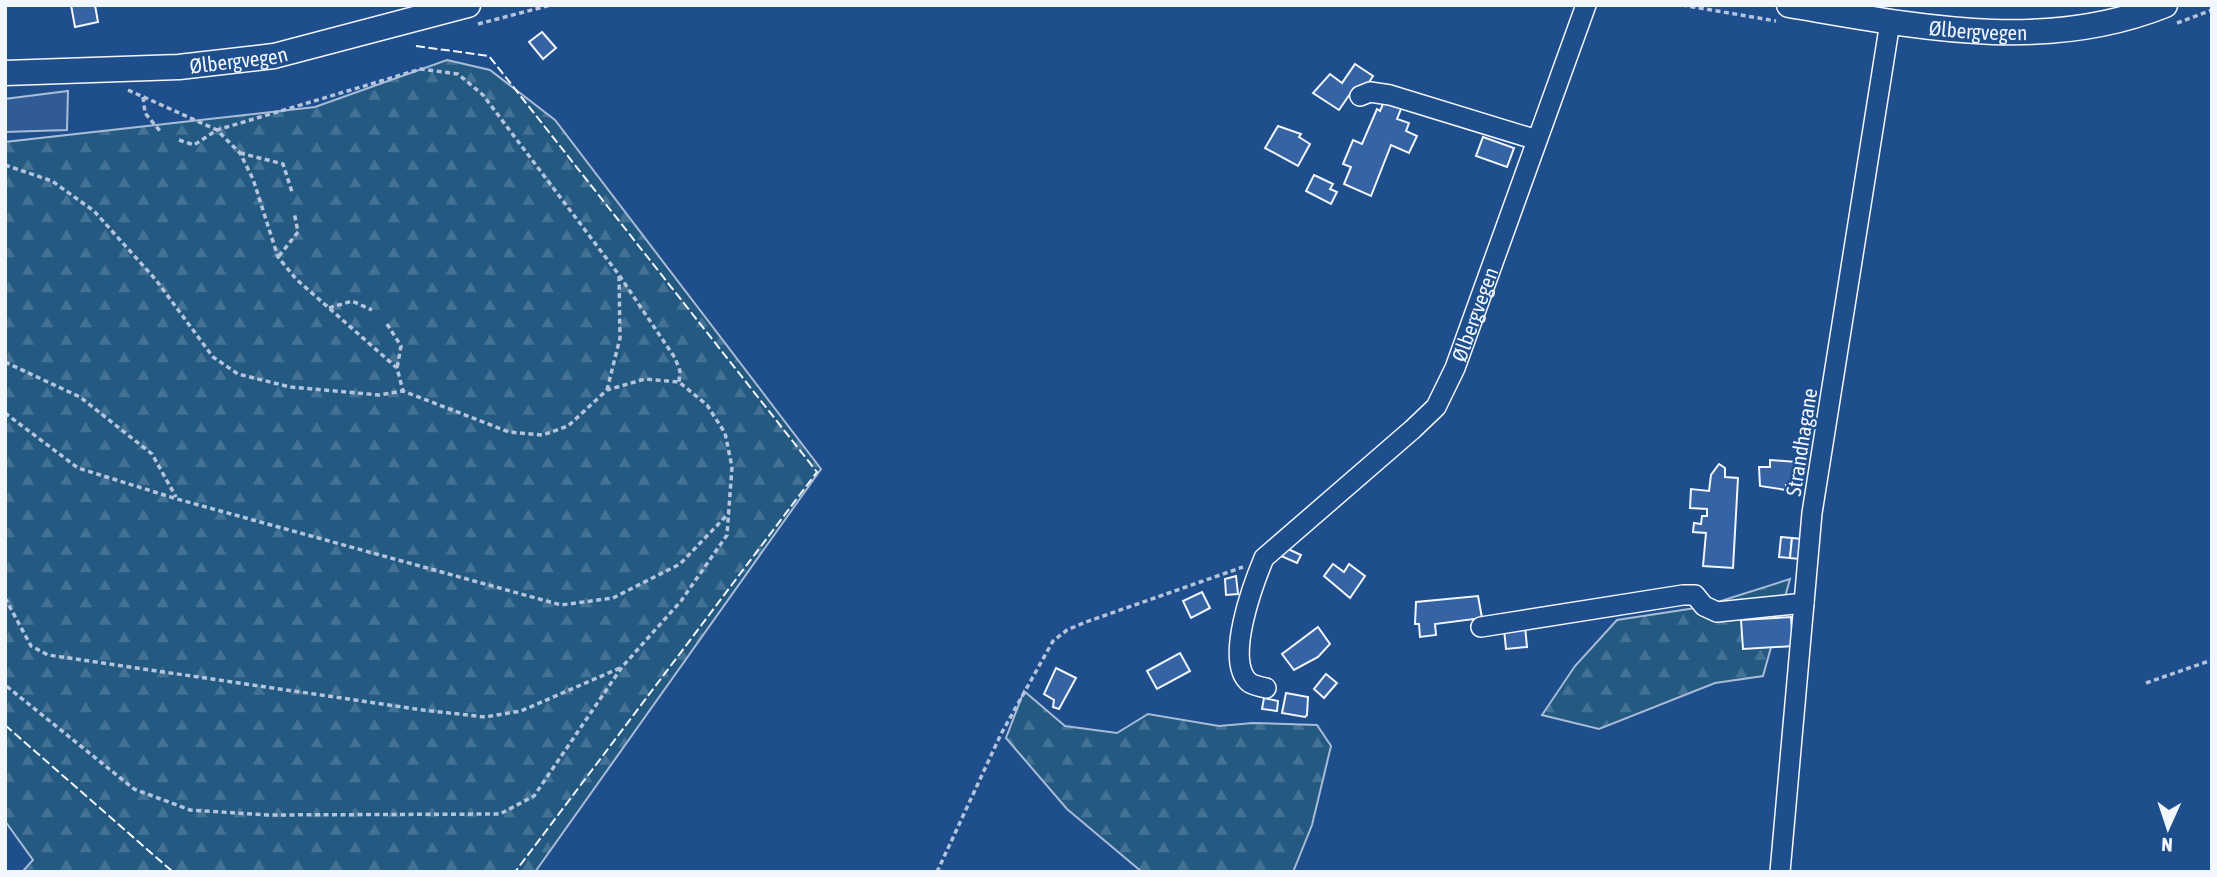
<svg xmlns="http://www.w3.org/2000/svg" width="2217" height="877" font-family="'Asap Condensed',sans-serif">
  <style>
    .forest { fill: url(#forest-firs); stroke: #a8bbd7; stroke-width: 2 }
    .parking { fill: #305b95; stroke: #a8bbd7; stroke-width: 2 }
    .building { fill: #3563a3; stroke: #f2f6ff; stroke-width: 2 }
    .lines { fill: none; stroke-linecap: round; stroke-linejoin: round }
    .minor-casing { stroke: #f2f6ff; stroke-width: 22 }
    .major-casing { stroke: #f2f6ff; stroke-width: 27 }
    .path { stroke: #b3c4dc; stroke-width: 3.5; stroke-dasharray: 5 3.5; stroke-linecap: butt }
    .minor { stroke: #1f4e8c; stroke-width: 19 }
    .major { stroke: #1f4e8c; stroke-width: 24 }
    .fence { stroke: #f2f6ff; stroke-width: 2; stroke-dasharray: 9 3.5; stroke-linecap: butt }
    .labels { text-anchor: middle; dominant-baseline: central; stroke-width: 5; stroke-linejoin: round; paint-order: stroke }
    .street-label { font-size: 21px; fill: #f2f6ff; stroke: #1f4e8c }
  </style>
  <defs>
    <pattern id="forest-firs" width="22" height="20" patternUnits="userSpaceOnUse" patternTransform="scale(1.75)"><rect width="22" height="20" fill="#245a82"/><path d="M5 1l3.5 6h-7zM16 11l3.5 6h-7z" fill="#447295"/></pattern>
  </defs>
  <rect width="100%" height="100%" fill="#1f4e8c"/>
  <!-- forest -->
  <g class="forest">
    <polygon points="447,60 490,70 555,120 821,469 535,872 22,872 33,860 5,821 5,142 315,107"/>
    <polygon points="1790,579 1763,676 1715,683 1599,729 1542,715 1575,666 1617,620 1702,607"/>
    <polygon points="1024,691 1065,726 1117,733 1148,714 1219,726 1253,723 1317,725 1331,746 1312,825 1293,872 1142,872 1067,809 1006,738"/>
  </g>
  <!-- parking -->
  <polygon class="parking" points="68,91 67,130 5,132 5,99"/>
  <!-- building -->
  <g class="building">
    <polygon points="71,5 95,5 98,22 75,27"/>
    <polygon points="542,32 556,48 543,59 529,42"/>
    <polygon points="1355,64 1373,76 1362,93 1354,88 1339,110 1313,93 1330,74 1342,83"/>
    <polygon points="1386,97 1403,104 1397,119 1409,123 1406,131 1417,136 1409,153 1391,145 1371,196 1344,184 1351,167 1343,164 1353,140 1362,144 1377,109 1380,111"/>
    <polygon points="1278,126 1301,134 1299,137 1310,144 1298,166 1265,148"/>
    <polygon points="1483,137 1514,148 1507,167 1476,156"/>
    <polygon points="1314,175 1333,184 1330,189 1337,192 1331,204 1306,191"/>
    <polygon points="1770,460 1796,462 1794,485 1786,485 1786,490 1760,486 1759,467 1770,467"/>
    <polygon points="1719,464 1725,468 1725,477 1738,478 1733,568 1703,566 1706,533 1693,532 1694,523 1701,524 1702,516 1707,516 1707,509 1690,508 1691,489 1709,491 1711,475"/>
    <polygon points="1781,537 1792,538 1790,558 1779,557"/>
    <polygon points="1792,538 1802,539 1800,559 1790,558"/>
    <polygon points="1288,549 1301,555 1297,563 1281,556"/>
    <polygon points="1333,564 1344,572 1349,564 1365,576 1350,598 1324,576"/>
    <polygon points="1236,576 1238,594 1226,595 1225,579"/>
    <polygon points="1202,592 1210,608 1191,618 1183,601"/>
    <polygon points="1478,596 1482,618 1435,624 1436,635 1420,637 1419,624 1415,624 1416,602"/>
    <polygon points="1791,617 1793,646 1743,649 1741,620"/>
    <polygon points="1525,626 1527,647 1506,649 1504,629"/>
    <polygon points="1318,627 1330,644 1318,657 1294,670 1282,654"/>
    <polygon points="1180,653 1190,671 1157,689 1147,671"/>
    <polygon points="1056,668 1076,678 1059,709 1053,707 1054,700 1044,694"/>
    <polygon points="1326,674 1337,683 1324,698 1314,689"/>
    <polygon points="1286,693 1308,697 1307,715 1305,717 1282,713"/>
    <polygon points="1264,698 1278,701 1277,711 1262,709"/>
  </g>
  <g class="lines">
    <!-- minor casing -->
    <g class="minor-casing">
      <g id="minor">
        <polyline points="1360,96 1370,92 1390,95 1537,140"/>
        <polyline points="1481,627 1683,595 1695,595 1704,606 1717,612 1804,603"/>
        <path id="s1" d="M1266,688C1261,687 1254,685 1250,683C1223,663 1254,582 1264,558L1413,429L1436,407L1455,368L1586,5"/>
        <polyline points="1780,872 1812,513 1890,22"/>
      </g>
    </g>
    <!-- major casing -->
    <g class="major-casing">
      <g id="major">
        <path id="s2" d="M1789,5C1914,26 2043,54 2165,5"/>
        <path id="s3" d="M5,73L179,67L274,56L468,5"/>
      </g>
    </g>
    <!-- path -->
    <g class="path">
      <polyline points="1682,5 1776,21"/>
      <polyline points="2177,23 2212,10"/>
      <polyline points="478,24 551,5"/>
      <polyline points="128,90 217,130 240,153 253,179 278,257 296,279 397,368 403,391"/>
      <polyline points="143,97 145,113 160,131"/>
      <polyline points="179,140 194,145 217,130 421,69 458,74 483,95 619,275 675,358 680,371 679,382"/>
      <polyline points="240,153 283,164 292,192"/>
      <polyline points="5,165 52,181 94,211 156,280 213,357 238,374 290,387 379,395 403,391 509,432 543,435 568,426 607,390 645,379 679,382 707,405 725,433 732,467 727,535 681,601 622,667 534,796 500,814 267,815 190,810 134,789 5,685"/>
      <polyline points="279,256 298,232 294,212"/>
      <polyline points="329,308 352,301 372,310"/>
      <polyline points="387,324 401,346 397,368"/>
      <polyline points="5,362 80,397 152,454 176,497"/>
      <polyline points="607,390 620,338 619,275"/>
      <polyline points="5,413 78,468 177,499 561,605 613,598 680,564 729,513"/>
      <polyline points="5,598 31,646 48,655 423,710 485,717 521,711 620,668"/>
      <polyline points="2146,683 2212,660"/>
      <polyline points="937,872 1001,734 1053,641 1067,630 1086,622 1243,567"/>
    </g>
    <!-- minor -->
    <use href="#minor" class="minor"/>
    <!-- major -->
    <use href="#major" class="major"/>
    <!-- fence -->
    <g class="fence">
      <polyline points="416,46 489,56 817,472 515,872"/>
      <polyline points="5,725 173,872"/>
    </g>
  </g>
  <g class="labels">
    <!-- street labels -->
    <g class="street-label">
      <text stroke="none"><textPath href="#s2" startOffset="191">Ølbergvegen</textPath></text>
      <text stroke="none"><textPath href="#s3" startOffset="234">Ølbergvegen</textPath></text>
      <text stroke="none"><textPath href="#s1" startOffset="478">Ølbergvegen</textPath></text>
      <text transform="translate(1801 442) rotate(-81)">Strandhagane</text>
    </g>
  </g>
  <!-- border -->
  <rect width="2217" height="877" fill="none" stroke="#f2f6ff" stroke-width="14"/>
  <!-- north arrow -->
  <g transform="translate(2168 828) rotate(183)" stroke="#1f4e8c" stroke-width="5" paint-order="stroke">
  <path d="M0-5L12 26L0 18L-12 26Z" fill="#f2f6ff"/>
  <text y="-10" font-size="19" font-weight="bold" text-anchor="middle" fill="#f2f6ff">N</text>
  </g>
</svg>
